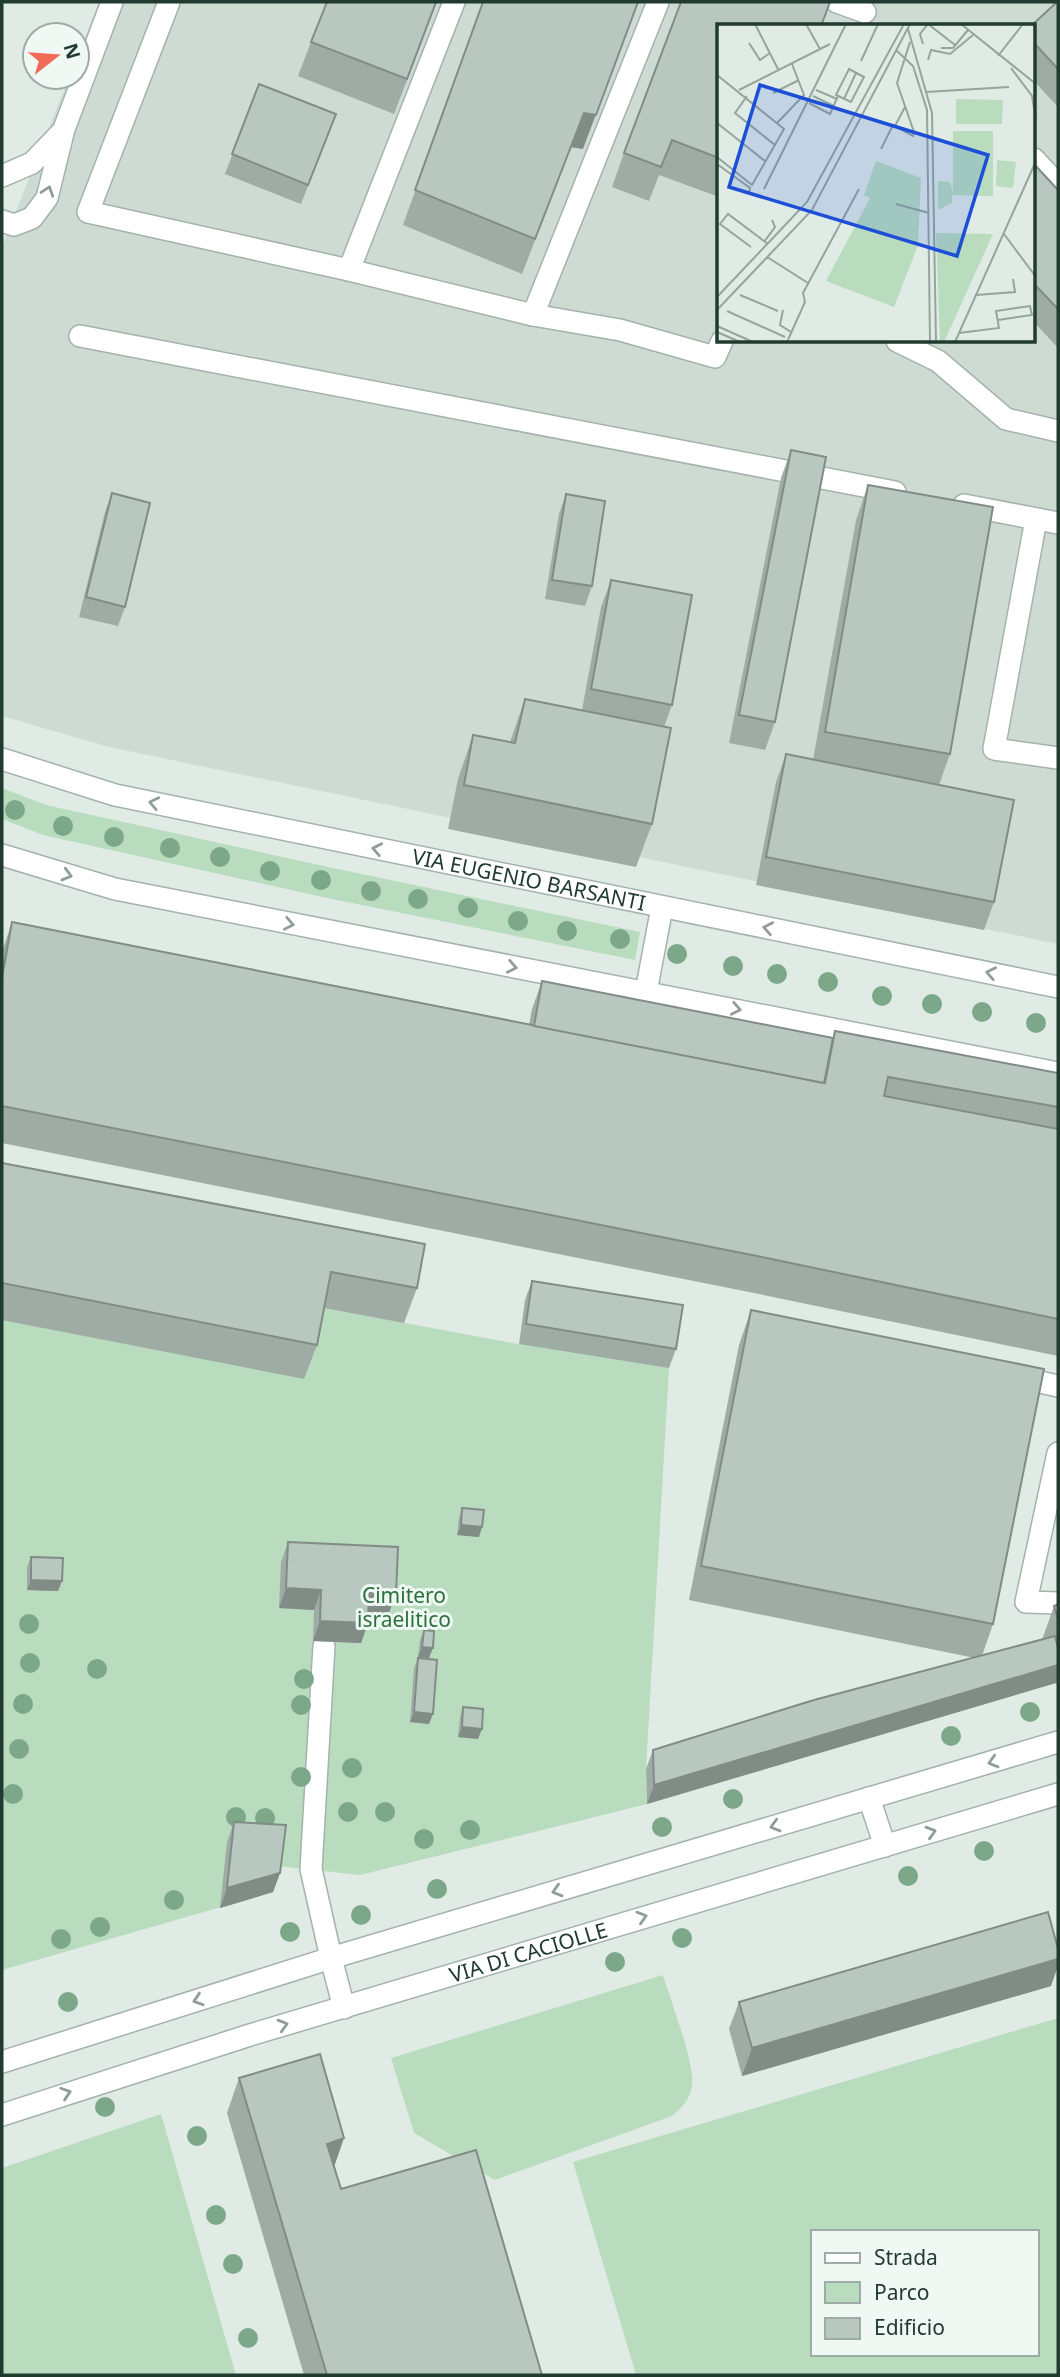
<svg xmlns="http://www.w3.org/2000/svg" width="1060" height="2377" font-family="'Noto Sans',sans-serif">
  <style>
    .built { fill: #cedbd3; fill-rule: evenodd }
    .green { fill: #b9dcbe; fill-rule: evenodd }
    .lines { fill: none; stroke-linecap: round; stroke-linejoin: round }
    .service-casing { stroke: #a3b3ab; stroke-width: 24 }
    .minor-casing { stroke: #a3b3ab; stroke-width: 24 }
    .service { stroke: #fff; stroke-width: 21 }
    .minor { stroke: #fff; stroke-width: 21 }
    .tree { fill: #7ca889 }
    .wall { fill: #9eaca5 }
    .shaded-wall { fill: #818c86 }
    .building { fill: #b8c8c0; stroke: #818c86; stroke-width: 2 }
    .oneway { stroke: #909d98 }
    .labels { text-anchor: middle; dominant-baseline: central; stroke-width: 6; stroke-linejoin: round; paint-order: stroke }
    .street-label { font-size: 21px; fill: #213b31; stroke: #f0f8f3 }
    .park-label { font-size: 21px; fill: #2b713e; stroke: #f0f8f3 }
    .inset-road { fill: none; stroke: #94a59d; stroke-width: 2 }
    .view { fill: #1d4ed8; fill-opacity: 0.15; stroke: #1d4ed8; stroke-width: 3.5 }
    .inset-edge { fill: none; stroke: #213b31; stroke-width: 3.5 }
  </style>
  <rect width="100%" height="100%" fill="#e0ebe5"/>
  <!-- built -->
  <path class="built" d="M99,2H1058V944L109,747L2,716V247L69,77H77V58ZM719,26H1034V341H719Z"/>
  <!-- green -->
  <g class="green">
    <polygon points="2,788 46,805 333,868 640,932 635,960 332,899 43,835 2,819"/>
    <polygon points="319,1307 518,1344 676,1325 669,1368 646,1769 647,1804 360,1875 277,1866 273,1892 2,1970 2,1320"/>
    <path d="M663,1975C670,1999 695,2063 692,2085C691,2098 682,2108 672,2116L495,2180L414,2133L391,2058Z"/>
    <path d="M1058,2018V2375H636L573,2162ZM813,2232H1037V2354H813Z"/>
    <polygon points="161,2114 236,2375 2,2375 2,2168"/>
  </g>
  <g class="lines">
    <!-- service casing -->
    <g class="service-casing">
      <g id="service">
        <polyline points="169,2 88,212 349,270 533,315 620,330 715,357 722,341"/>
        <polyline points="837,2 865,12"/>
        <polyline points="1034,159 1058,185"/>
        <polyline points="349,270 454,2"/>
        <polyline points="533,315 658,2"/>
        <polyline points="80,336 895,492"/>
        <polyline points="897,341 938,361 1006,419 1058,431"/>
        <polyline points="964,505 1058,523"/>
        <polyline points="1036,519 994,749 1058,758"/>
        <polyline points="646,992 662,907"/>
        <polyline points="1012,1376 1058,1386"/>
        <polyline points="1058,1453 1026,1602 1058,1603"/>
        <polyline points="324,1646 311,1869 331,1958"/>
        <polyline points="869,1798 885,1846"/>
      </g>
    </g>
    <!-- minor casing -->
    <g class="minor-casing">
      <g id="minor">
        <polyline points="2,176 32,163 61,133"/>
        <polyline points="2,221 14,225 32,218 47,198 64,129 112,2"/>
        <path id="s1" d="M2,759L115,795L1058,987"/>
        <polyline points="2,855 115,889 1058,1073"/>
        <polyline points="331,1958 344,2008"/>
        <polyline points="2,2062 331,1958 1058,1742"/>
        <path id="s2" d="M2,2115L250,2035L1058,1794"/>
      </g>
    </g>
    <!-- service -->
    <use href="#service" class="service"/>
    <!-- minor -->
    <use href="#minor" class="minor"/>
  </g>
  <!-- trees -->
  <g class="tree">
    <circle cx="15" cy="810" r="10"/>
    <circle cx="63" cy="826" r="10"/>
    <circle cx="114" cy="837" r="10"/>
    <circle cx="170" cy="848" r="10"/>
    <circle cx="220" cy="857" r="10"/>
    <circle cx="270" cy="871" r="10"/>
    <circle cx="321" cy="880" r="10"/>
    <circle cx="371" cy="891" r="10"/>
    <circle cx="418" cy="899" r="10"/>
    <circle cx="468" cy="908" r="10"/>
    <circle cx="518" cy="921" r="10"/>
    <circle cx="567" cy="931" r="10"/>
    <circle cx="620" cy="939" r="10"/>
    <circle cx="677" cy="954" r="10"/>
    <circle cx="733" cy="966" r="10"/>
    <circle cx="777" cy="974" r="10"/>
    <circle cx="828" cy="982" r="10"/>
    <circle cx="882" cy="996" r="10"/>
    <circle cx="932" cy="1004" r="10"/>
    <circle cx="982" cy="1012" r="10"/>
    <circle cx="1036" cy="1023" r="10"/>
    <circle cx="29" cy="1624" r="10"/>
    <circle cx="30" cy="1663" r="10"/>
    <circle cx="97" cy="1669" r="10"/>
    <circle cx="304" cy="1679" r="10"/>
    <circle cx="23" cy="1704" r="10"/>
    <circle cx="301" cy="1705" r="10"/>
    <circle cx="1030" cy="1712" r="10"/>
    <circle cx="951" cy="1736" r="10"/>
    <circle cx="19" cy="1749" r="10"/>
    <circle cx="352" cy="1768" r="10"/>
    <circle cx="301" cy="1777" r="10"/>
    <circle cx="13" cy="1794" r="10"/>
    <circle cx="733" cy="1799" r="10"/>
    <circle cx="348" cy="1812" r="10"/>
    <circle cx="385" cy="1812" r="10"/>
    <circle cx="236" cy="1817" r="10"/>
    <circle cx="265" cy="1818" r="10"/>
    <circle cx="662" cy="1827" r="10"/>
    <circle cx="470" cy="1830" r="10"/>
    <circle cx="424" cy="1839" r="10"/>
    <circle cx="984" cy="1851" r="10"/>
    <circle cx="908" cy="1876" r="10"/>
    <circle cx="437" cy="1889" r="10"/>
    <circle cx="174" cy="1900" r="10"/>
    <circle cx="361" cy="1915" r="10"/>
    <circle cx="100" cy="1927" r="10"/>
    <circle cx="290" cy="1932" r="10"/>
    <circle cx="682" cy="1938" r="10"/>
    <circle cx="61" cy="1939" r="10"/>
    <circle cx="615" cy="1962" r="10"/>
    <circle cx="68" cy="2002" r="10"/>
    <circle cx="105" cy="2107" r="10"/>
    <circle cx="197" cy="2136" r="10"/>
    <circle cx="216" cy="2215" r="10"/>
    <circle cx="233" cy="2264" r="10"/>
    <circle cx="248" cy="2338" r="10"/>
  </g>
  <!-- wall -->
  <g class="wall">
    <polygon points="437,2 394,114 298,76 311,42"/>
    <polygon points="483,2 583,149 571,147 522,274 403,225"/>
    <polygon points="1058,2 1058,107 1034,81 1034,26"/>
    <polygon points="719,26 719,197 659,175 649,201 612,187 624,153"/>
    <polygon points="259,84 336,114 301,204 225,174"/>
    <polygon points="1034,164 1058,190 1058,348 1034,322"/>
    <polygon points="791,450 775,722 765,750 729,743 781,478"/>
    <polygon points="868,485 950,754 939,785 994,902 984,930 756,885 776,782 786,754 813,760 856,520"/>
    <polygon points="112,493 125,607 118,626 79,617 105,512"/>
    <polygon points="566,494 592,586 585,606 545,599 559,514"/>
    <polygon points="611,580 672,705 664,727 652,824 636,867 448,829 458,779 473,735 510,742 525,699 582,710 601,607"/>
    <polygon points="12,922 529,1025 532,1009 542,981 833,1038 835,1031 1058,1073 1058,1356 749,1292 2,1143 2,952"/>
    <polygon points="2,1163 417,1288 404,1323 324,1308 317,1345 304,1379 2,1320"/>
    <polygon points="532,1281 676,1349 669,1368 519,1344 525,1300"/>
    <polygon points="751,1310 993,1624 982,1656 1042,1640 1054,1606 1058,1604 1058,1688 1056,1683 647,1804 646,1769 653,1750 975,1658 689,1600 739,1345"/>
    <polygon points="462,1508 479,1537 457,1535 459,1518"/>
    <polygon points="288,1542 389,1613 368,1612 368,1623 361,1643 313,1641 314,1610 279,1608 281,1562"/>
    <polygon points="31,1557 62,1581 58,1591 27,1590 27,1567"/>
    <polygon points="424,1630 429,1658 418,1657 420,1640"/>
    <polygon points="418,1658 429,1724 410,1722 414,1668"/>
    <polygon points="463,1707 478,1739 458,1737 460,1717"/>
    <polygon points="234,1822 280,1873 273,1892 220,1908 227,1842"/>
    <polygon points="1051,1986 742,2076 729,2029 739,2002"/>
    <polygon points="239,2078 334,2167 341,2189 542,2375 304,2375 227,2113"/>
  </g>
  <!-- shaded-wall -->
  <g class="shaded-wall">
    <polygon points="638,2 583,149 571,147 522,274 584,113"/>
    <polygon points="461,1525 482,1527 479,1537 457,1535"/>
    <polygon points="31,1580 62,1581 58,1591 27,1590"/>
    <polygon points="286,1588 321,1590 314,1610 279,1608"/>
    <polygon points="369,1593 396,1594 389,1613 362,1612"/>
    <polygon points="320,1621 368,1623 361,1643 313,1641"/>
    <polygon points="422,1647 433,1648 429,1658 418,1657"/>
    <polygon points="1058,1665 1058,1677 1056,1683 647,1804 654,1785"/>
    <polygon points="414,1712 433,1714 429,1724 410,1722"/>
    <polygon points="462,1727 482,1729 478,1739 458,1737"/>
    <polygon points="280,1873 273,1892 220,1908 227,1888"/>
    <polygon points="1058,1959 1058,1966 1051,1986 742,2076 752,2048"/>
    <polygon points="344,2138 332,2173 327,2144"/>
  </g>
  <!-- building -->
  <g class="building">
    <polygon points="327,2 436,2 407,79 311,42"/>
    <polygon points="483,2 638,2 596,115 584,113 535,239 415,190"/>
    <polygon points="681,2 830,2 821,26 719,26 719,158 672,140 661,167 624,153"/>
    <polygon points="1057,2 1058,2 1058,69 1034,43 1034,26 1031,26"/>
    <polygon points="259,84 336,114 308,185 232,154"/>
    <polygon points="1034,164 1058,190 1058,309 1034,284"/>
    <polygon points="791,450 826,457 775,722 739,715"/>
    <polygon points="868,485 993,507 950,754 825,732"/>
    <polygon points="112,493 150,503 125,607 86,597"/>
    <polygon points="566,494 605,501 592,586 552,580"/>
    <polygon points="611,580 692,595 672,705 591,689"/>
    <polygon points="525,699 671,728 652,824 464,785 473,735 515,743"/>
    <polygon points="786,754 1014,800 994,902 766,857"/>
    <polygon points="12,922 825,1083 835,1031 1058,1073 1058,1107 888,1077 884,1096 1058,1129 1058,1319 762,1257 2,1106 2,977"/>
    <polygon points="542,981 833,1038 824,1083 534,1026"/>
    <polygon points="2,1163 425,1244 417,1288 331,1272 317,1345 2,1283"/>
    <polygon points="532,1281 683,1305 676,1349 526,1324"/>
    <polygon points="751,1310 1044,1369 993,1624 701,1566"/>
    <polygon points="462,1508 484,1510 482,1527 461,1525"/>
    <polygon points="288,1542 398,1547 396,1594 369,1593 368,1623 320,1621 321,1590 286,1588"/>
    <polygon points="31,1557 63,1558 62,1581 31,1580"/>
    <polygon points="1058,1604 1058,1619 1054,1606"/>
    <polygon points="424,1630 434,1631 433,1648 422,1647"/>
    <polygon points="1055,1636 1058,1648 1058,1665 654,1785 653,1750 814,1700"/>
    <polygon points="418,1658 437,1660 433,1714 414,1712"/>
    <polygon points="463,1707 483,1709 482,1729 462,1727"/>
    <polygon points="234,1822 286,1825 280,1873 227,1888"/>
    <polygon points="1048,1912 1058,1949 1058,1959 752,2048 739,2002"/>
    <polygon points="320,2054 344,2138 327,2144 341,2189 476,2150 542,2375 327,2375 239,2078"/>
  </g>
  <!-- one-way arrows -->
  <defs><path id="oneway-chevron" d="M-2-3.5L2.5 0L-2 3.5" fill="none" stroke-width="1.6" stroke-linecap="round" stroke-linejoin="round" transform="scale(1.75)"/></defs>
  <g class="oneway">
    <use href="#oneway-chevron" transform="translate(48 191) rotate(-72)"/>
    <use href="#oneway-chevron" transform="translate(154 803) rotate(-168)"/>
    <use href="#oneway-chevron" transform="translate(377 849) rotate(-169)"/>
    <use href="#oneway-chevron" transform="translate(67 875) rotate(16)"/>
    <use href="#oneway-chevron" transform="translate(289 924) rotate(11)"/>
    <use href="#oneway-chevron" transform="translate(768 928) rotate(-169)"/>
    <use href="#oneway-chevron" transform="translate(512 967) rotate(11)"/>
    <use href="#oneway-chevron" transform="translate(991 973) rotate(-168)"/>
    <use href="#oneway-chevron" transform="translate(736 1009) rotate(11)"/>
    <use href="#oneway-chevron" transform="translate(993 1762) rotate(164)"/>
    <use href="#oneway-chevron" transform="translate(775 1826) rotate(164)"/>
    <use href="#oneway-chevron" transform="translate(931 1832) rotate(-17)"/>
    <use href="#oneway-chevron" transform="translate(557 1891) rotate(163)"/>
    <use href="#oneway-chevron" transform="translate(642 1917) rotate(-17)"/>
    <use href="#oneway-chevron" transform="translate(198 2000) rotate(162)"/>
    <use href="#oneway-chevron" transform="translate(283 2025) rotate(-16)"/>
    <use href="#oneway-chevron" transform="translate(66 2093) rotate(-18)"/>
  </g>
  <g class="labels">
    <!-- street labels -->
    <g class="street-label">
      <text stroke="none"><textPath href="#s1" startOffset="541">VIA EUGENIO BARSANTI</textPath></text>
      <text stroke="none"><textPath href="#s2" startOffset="551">VIA DI CACIOLLE</textPath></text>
    </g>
    <!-- park labels -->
    <g class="park-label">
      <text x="404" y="1595">Cimitero<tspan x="404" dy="24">israelitico</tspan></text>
    </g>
  </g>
  <!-- overview -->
  <g transform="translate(717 24)">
    <rect width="318" height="318" fill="#e0ebe5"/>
    <path d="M239,75L286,76L285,100H239ZM236,107H276V172L235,171V179L221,186V157L233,158L236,168ZM280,136L299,138L296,164L279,162ZM159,137L204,154L201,221L177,283L109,257L153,174L147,171ZM219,209L276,210L227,318H223Z" fill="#b9dcbe"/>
    <path class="inset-road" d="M38,0L62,47M89,0L103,25M244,0L319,60M191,5L215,89L219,318M32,19L43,36L53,29M206,20L203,10L211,0L238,21M224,24H236L251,6M179,26L196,42L210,86L213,318M281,32L306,0M211,36L214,26L233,30L256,11M144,37L161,0M294,44L315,72L319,96M132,45L147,53L134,78L119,71ZM0,51L67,105L35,161L0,133M22,66L113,20M99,66L120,75M209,68L292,63M56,69L82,56M30,72L18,89L58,121M96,72L117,82M127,75L139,49M92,79L113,90L121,72M0,99L48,137M60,99L87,71L75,40M178,102L188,83M164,125L176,101L196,112L197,108L180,59L193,18M0,140L33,164L32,170M47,165L129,0M179,180L212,189M287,210L319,253M47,218L58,203L55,196M34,223L3,200L11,190L51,220M50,233L91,259M23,271L61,287M259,271L298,268L296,255M0,273L90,178L187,0M0,286L95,186L193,0M66,286L63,301L74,308M10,287L68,313M0,302L36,318M0,308L23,318M242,309L282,304L279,287L313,282L315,291L281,296M70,318L88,278L86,269L142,165M238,318L319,137"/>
    <path class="view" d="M43,61L271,131L240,232L12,163Z"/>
    <rect width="318" height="318" class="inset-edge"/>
  </g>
  <!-- border -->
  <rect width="1060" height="2377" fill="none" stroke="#213b31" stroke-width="7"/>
  <!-- legend -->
  <rect x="811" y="2230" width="228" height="126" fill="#f0f8f3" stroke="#9daca5" stroke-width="2"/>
  <rect x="825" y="2253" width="35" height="10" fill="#ffffff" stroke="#9daca5" stroke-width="2"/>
  <text x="874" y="2265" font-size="21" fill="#213b31">Strada</text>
  <rect x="825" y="2282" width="35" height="21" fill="#b9dcbe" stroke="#9daca5" stroke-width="2"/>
  <text x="874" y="2300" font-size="21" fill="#213b31">Parco</text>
  <rect x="825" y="2318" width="35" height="21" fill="#b8c8c0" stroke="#9daca5" stroke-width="2"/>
  <text x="874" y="2335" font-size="21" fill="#213b31">Edificio</text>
  <!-- north arrow -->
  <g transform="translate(56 56) rotate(73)"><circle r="33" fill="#f0f8f3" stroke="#9daca5" stroke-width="2"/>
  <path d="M0-5L12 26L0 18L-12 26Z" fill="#f16b58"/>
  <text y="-10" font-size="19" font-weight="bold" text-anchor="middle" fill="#213b31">N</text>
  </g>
</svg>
